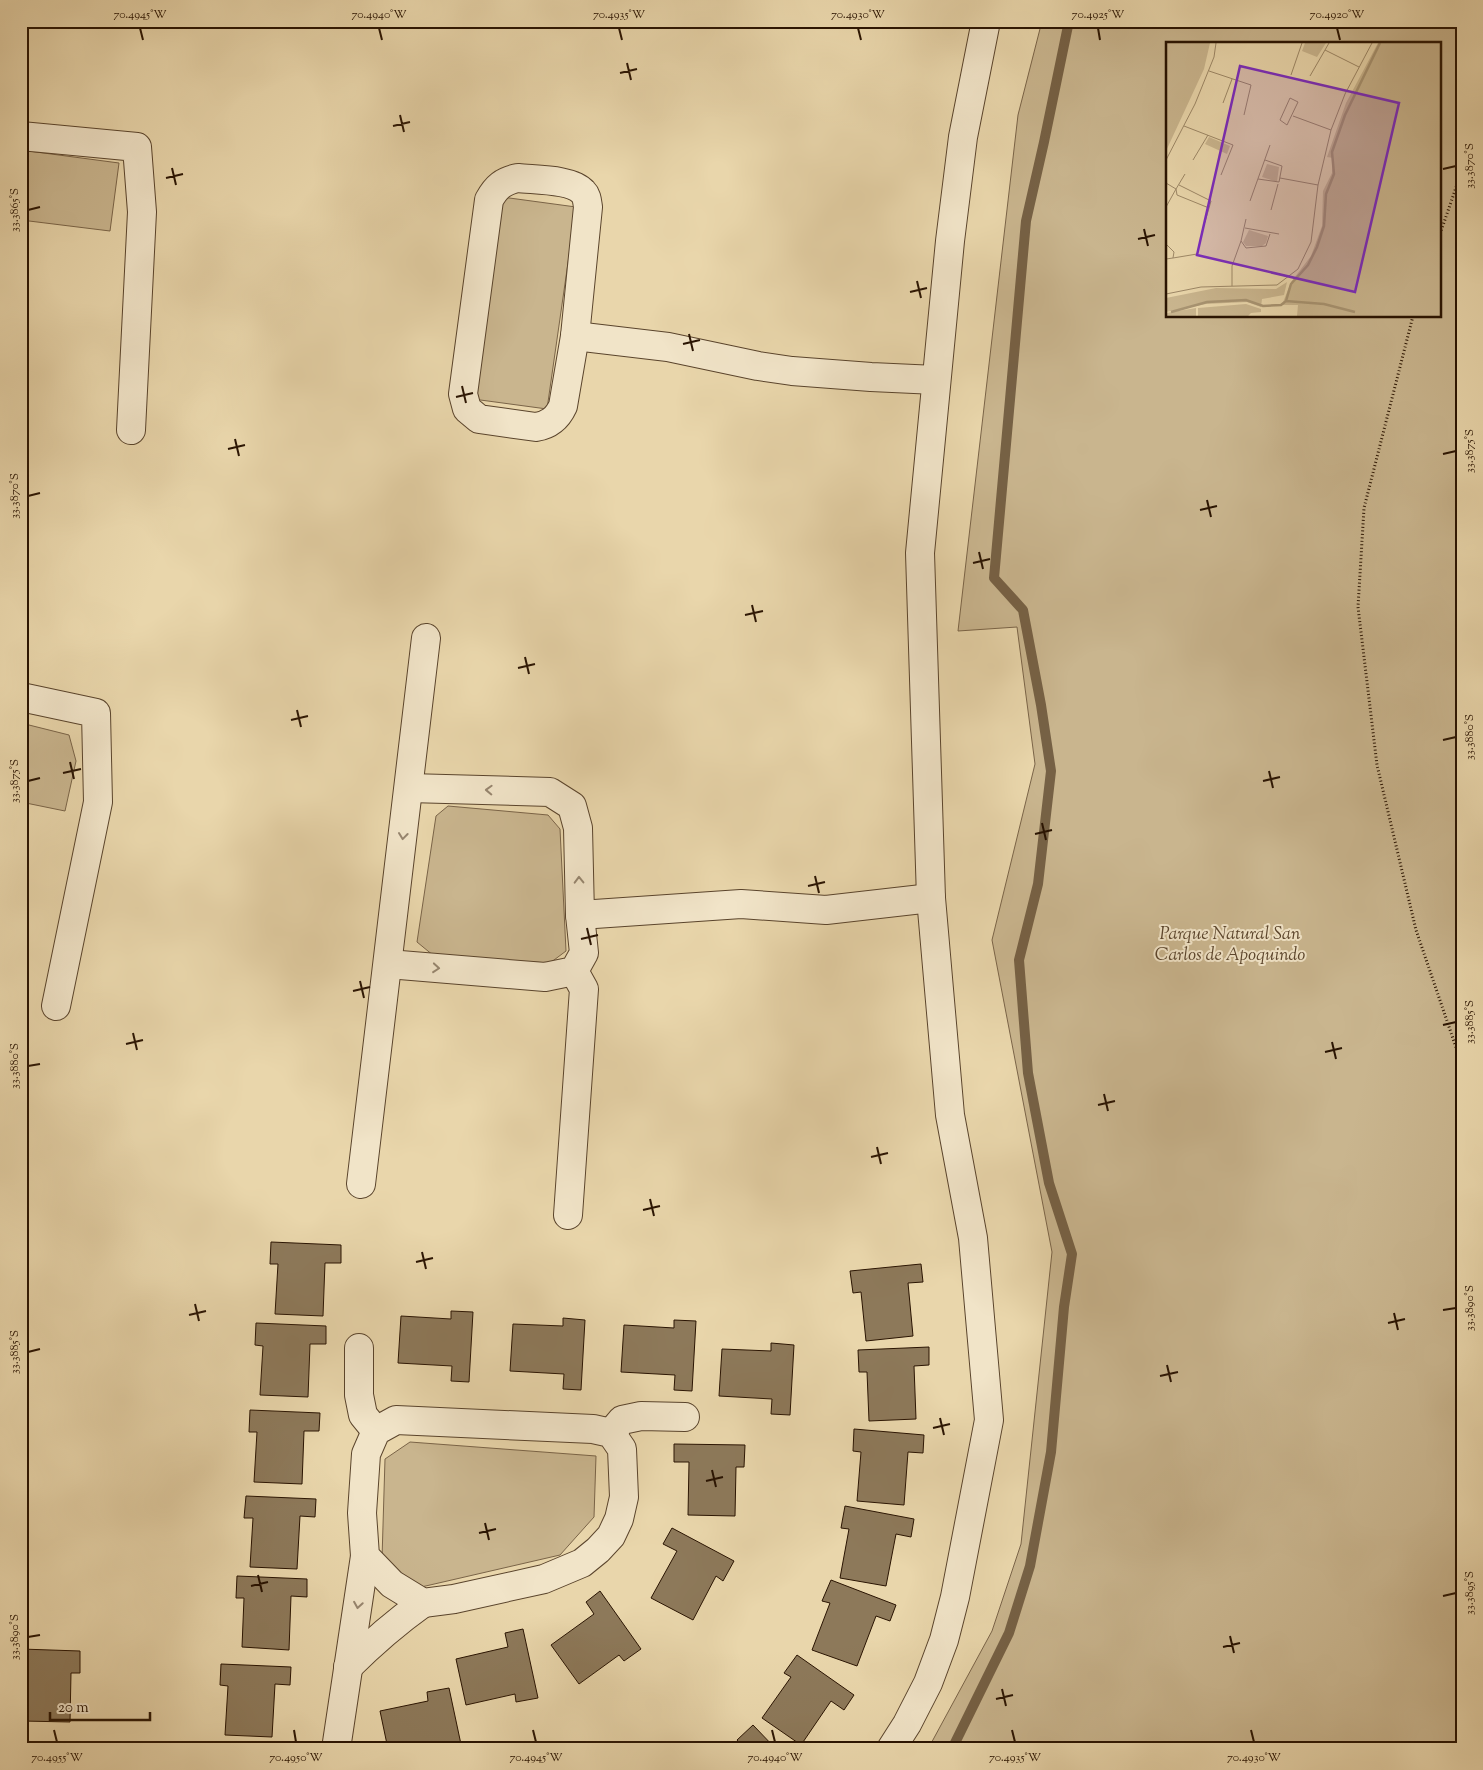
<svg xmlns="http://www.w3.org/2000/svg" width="1483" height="1770" font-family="'Sorts Mill Goudy',serif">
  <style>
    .green { fill: #c9b58e; stroke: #7a6448; fill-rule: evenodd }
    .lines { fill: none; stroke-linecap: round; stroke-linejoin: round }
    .stream { stroke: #766145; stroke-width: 10 }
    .building { fill: #8d795a; stroke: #2a1402 }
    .minor-casing { stroke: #5a442c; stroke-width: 30 }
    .path { stroke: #2a1402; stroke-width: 3; stroke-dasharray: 1 2.5; stroke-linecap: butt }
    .minor { stroke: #f1e4c8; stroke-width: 28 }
    .oneway { stroke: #97866f }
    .ticks { fill: none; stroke: #2a1402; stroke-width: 2 }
    .labels { text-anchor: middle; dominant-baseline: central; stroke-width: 4; stroke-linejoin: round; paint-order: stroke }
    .park-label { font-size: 18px; font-style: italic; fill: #5a442c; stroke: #f1e4c8 }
    .inset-river { fill: none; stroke: #a89472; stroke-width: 2.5 }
    .inset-road { fill: none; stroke: #9d8867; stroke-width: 1 }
    .view { fill: #7b2cbf; fill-opacity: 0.15; stroke: #7b2cbf; stroke-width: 2.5 }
    .inset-edge { fill: none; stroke: #2a1402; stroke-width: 2.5 }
    .neatline { fill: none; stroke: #2a1402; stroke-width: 2 }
    .ticks-label { font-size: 12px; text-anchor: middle; fill: #2a1402 }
  </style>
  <rect width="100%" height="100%" fill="#e9d6ab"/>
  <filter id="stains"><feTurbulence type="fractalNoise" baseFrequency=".004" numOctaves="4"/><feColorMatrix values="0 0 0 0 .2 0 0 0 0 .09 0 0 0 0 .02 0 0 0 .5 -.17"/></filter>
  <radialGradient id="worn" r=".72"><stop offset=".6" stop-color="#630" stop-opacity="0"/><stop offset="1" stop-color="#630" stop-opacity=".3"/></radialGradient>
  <!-- green -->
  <g class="green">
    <path d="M1042,21H1462V1749H928L992,1631L1021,1544L1052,1252L992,940L1035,764L1017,627L958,631L1018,115ZM1167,44H1439V316H1167Z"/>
    <polygon points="21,150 119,163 110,231 21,220"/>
    <polygon points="502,197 576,207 547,409 473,399"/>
    <polygon points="21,723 69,735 76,761 65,811 21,802"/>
    <polygon points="448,806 548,815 560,829 566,951 550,963 434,956 417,942 436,816"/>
    <polygon points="410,1442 596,1456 594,1517 560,1555 417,1588 382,1559 385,1459"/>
  </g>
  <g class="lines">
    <!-- stream -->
    <polyline class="stream" points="952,1749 1009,1633 1030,1566 1051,1452 1064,1307 1072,1254 1049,1183 1028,1073 1019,960 1038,884 1051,771 1041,705 1023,610 994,578 1026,221 1044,142 1069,21"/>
  </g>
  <!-- building -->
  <g class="building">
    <polygon points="271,1242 341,1245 341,1263 325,1263 323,1316 275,1314 278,1264 270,1264"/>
    <polygon points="921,1264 923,1282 908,1283 913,1336 866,1341 861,1292 853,1293 850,1271"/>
    <polygon points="451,1311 473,1312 469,1382 451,1381 452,1366 398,1363 401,1316 451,1319"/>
    <polygon points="563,1318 585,1320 581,1390 563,1389 564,1374 510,1371 513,1324 563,1326"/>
    <polygon points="674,1320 696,1321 692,1391 674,1390 675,1375 621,1372 624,1325 674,1328"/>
    <polygon points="256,1323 326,1326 326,1344 310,1344 308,1397 260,1395 263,1346 255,1345"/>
    <polygon points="771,1343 794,1345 790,1415 771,1414 772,1399 719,1396 722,1349 771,1351"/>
    <polygon points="929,1347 929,1365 914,1366 916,1419 869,1421 867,1372 859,1372 858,1350"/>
    <polygon points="250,1410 320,1413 319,1431 304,1431 302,1484 254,1482 257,1432 249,1432"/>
    <polygon points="854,1429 924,1435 923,1453 908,1452 904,1505 857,1501 861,1452 853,1451"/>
    <polygon points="674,1444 745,1445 744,1467 736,1467 735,1516 688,1515 689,1462 674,1462"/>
    <polygon points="246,1496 316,1499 315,1517 300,1516 297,1569 250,1567 253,1518 244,1518"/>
    <polygon points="845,1506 914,1519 911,1537 896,1534 886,1586 840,1578 849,1529 841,1528"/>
    <polygon points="672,1528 734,1561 723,1581 716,1576 693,1620 651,1598 677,1551 663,1544"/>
    <polygon points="237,1576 307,1579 307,1597 291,1596 289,1650 242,1647 244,1598 236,1598"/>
    <polygon points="831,1580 896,1605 890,1621 876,1616 857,1666 812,1650 830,1603 822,1601"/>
    <polygon points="600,1591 641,1649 624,1661 619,1655 579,1684 551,1645 594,1614 586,1602"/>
    <polygon points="523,1629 538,1698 516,1702 515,1694 466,1705 456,1659 508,1647 505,1633"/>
    <polygon points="21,1649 80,1651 80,1673 71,1673 70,1722 22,1721 24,1667 21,1667"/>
    <polygon points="797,1655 854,1695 844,1710 831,1701 801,1745 762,1718 791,1677 784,1673"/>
    <polygon points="221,1664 291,1667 290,1685 275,1684 272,1737 225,1735 228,1686 220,1685"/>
    <polygon points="449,1688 462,1749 443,1749 443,1746 429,1749 388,1749 380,1711 428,1701 427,1692"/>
    <polygon points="753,1725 776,1749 739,1749 742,1746 737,1740"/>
  </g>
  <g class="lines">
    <!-- minor casing -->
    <g class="minor-casing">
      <g id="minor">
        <polyline points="21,136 137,147 142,212 131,430"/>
        <path d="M518,178C535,180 572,179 583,192C587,196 587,201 588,207L575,336L563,406C557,419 549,425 536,427L479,419L467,409L463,394L489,200C496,187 503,181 518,178Z"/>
        <polyline points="575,336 668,347 758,366 792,371 871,377 936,380"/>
        <polyline points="21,697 96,713 98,802 56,1006"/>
        <polyline points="580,915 741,904 826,910 931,898"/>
        <polyline points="388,964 545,977 574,971 584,953 580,915 578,828 572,806 550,792 409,788"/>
        <polyline points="361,1184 426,638"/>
        <polyline points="568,1215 584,989 574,971"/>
        <polyline points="359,1348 359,1395 363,1415 376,1431"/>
        <polygon points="396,1420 593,1429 611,1433 622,1449 624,1497 619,1519 611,1536 598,1550 582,1563 544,1579 454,1599 423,1603 392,1584 365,1556 362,1513 366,1454 376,1431"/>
        <polyline points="611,1433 622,1420 641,1416 685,1417"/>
        <path d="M348,1667C372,1643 395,1623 423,1603"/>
        <polyline points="336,1749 365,1556"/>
        <polyline points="891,1749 907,1724 928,1683 944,1640 955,1597 989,1420 973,1238 950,1115 931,898 920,553 950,241 963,137 986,21"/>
      </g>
    </g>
    <!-- path -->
    <g class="path">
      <polyline points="1439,237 1462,170"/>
      <polyline points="1413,316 1364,508 1358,607 1377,765 1416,930 1462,1065"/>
    </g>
    <!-- minor -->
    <use href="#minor" class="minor"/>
  </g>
  <!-- one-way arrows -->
  <defs><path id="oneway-chevron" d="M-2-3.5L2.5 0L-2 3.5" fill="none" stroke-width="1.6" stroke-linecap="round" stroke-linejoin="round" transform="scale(1.25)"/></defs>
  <g class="oneway">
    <use href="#oneway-chevron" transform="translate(489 790) rotate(-178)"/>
    <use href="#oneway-chevron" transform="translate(403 836) rotate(97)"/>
    <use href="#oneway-chevron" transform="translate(579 880) rotate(-91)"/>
    <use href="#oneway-chevron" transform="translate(436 968) rotate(5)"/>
    <use href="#oneway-chevron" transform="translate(358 1605) rotate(99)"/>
  </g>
  <!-- ticks -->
  <path class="ticks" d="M140,28L143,40M379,28L382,40M619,28L622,40M858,28L861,40M1098,28L1100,40M1337,28L1340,40M627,63L631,80M620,73L637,69M400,115L404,132M393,126L410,122M172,168L176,185M1443,169L1456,166M166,178L183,174M28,210L40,207M1144,229L1148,246M1138,239L1155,235M917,281L921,298M910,292L927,288M689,334L693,351M683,344L700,340M462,386L466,403M456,397L473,393M235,439L239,456M228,449L245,445M1443,454L1456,451M28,496L40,493M1207,500L1211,517M1200,510L1217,506M979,552L983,569M973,563L990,559M752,605L756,622M745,615L763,611M525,657L529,674M518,668L535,664M297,710L301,727M291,720L308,716M1443,740L1456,737M70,762L74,779M1269,771L1273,788M63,773L81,769M28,781L40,778M1263,781L1280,777M1042,823L1046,840M1035,834L1052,830M815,876L819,893M808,886L825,882M587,928L591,945M581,939L598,935M360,981L364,998M353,991L370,987M1443,1025L1456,1022M133,1033L137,1050M1332,1042L1336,1059M126,1044L143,1040M1325,1052L1342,1048M28,1066L40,1064M1104,1094L1108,1111M1098,1105L1115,1101M877,1147L881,1164M871,1157L888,1153M650,1199L654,1216M643,1210L660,1206M422,1252L426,1269M416,1262L433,1258M195,1304L199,1321M1443,1310L1456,1308M1394,1313L1398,1330M189,1315L206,1311M1388,1323L1405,1319M28,1352L40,1349M1167,1365L1171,1382M1160,1376L1178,1372M940,1418L944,1435M933,1428L950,1424M712,1470L716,1487M706,1481L723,1477M485,1523L489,1540M479,1533L496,1529M258,1575L262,1592M251,1586L268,1582M1443,1596L1456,1593M1230,1636L1234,1653M28,1637L40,1635M1223,1647L1240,1643M1002,1689L1006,1706M996,1699L1013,1695M54,1730L57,1742M294,1730L296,1742M533,1730L536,1742M772,1730L775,1742M1012,1730L1015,1742M1251,1730L1254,1742"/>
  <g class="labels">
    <!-- park labels -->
    <g class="park-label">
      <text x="1230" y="935">Parque Natural San<tspan x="1230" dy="21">Carlos de Apoquindo</tspan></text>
    </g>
  </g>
  <!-- overview -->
  <g transform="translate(1166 42)">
    <rect width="275" height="275" fill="#e9d6ab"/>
    <path d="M0,1H44L38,27L0,109ZM139,1H160L151,15L136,9ZM212,1H275V274H131L132,263H116L125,240L145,214L156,184L157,149L166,131L167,116L161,115L180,61ZM43,95L64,104L61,112L39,102ZM101,122L113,125L111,140L96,135ZM83,188L102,194L100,201L96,204H80L77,200ZM121,240L118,253L96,257L95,265L81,260L40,262L0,270V256L50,246L110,247ZM80,262L95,267V270L85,271L82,274H32V266ZM30,266V274H0V271Z" fill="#c9b58e"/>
    <path class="inset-river" d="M120,259L125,242L142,223L151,205L158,184L160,152L168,132L166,110L179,73L214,1M5,270L41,260L80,258L97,264L115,263L120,259L158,262L189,270"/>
    <path class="inset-road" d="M163,1L159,8L193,25M43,29L85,43L78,73M125,33L136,1M144,34L159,8M124,56L132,60L121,83L114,78ZM57,61L66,37M127,74L165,88M18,84L67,103L55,133M0,118L29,62L48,15L50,1M27,118L42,93M114,136L152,143M92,137L113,140L116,124L99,118M0,141L10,147L0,165M13,143L45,159L43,166L11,153L10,147L19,132M84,159L104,103M105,168L112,142M80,177L75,199L80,206L100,204L104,192M79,186L113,192M36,190L43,166M0,202L8,210L7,216L0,217M7,216L31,212M66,244V224L75,199M0,252L35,245L111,243L132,227L145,200L152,143L165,88L179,52L206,1"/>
    <path class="view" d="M74,24L233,61L189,250L31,213Z"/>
    <rect width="275" height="275" class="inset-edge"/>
  </g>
  <!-- margin -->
  <rect width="1483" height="1770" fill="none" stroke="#e9d6ab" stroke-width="55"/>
  <!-- scale -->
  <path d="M50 1712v8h100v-8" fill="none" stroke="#2a1402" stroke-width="2.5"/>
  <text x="58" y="1712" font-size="15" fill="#2a1402" stroke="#f1e4c8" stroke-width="4" paint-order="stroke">20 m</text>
  <rect x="28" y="28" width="1428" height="1714" class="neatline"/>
  <g class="ticks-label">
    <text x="140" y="18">70.4945°W</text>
    <text x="379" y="18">70.4940°W</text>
    <text x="619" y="18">70.4935°W</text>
    <text x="858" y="18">70.4930°W</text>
    <text x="1098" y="18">70.4925°W</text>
    <text x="1337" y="18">70.4920°W</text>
    <text transform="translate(1469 166) rotate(-90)" y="4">33.3870°S</text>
    <text transform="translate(14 210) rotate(-90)" y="4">33.3865°S</text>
    <text transform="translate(1469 451) rotate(-90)" y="4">33.3875°S</text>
    <text transform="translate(14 496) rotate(-90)" y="4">33.3870°S</text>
    <text transform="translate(1469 737) rotate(-90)" y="4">33.3880°S</text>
    <text transform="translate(14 781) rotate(-90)" y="4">33.3875°S</text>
    <text transform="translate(1469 1022) rotate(-90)" y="4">33.3885°S</text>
    <text transform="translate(14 1066) rotate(-90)" y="4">33.3880°S</text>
    <text transform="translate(1469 1308) rotate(-90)" y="4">33.3890°S</text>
    <text transform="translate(14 1352) rotate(-90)" y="4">33.3885°S</text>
    <text transform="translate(1469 1593) rotate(-90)" y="4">33.3895°S</text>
    <text transform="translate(14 1637) rotate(-90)" y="4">33.3890°S</text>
    <text x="57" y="1761">70.4955°W</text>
    <text x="296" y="1761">70.4950°W</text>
    <text x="536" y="1761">70.4945°W</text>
    <text x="775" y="1761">70.4940°W</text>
    <text x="1015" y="1761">70.4935°W</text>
    <text x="1254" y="1761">70.4930°W</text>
  </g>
  <rect width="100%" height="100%" filter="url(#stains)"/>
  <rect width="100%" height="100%" fill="url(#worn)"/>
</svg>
